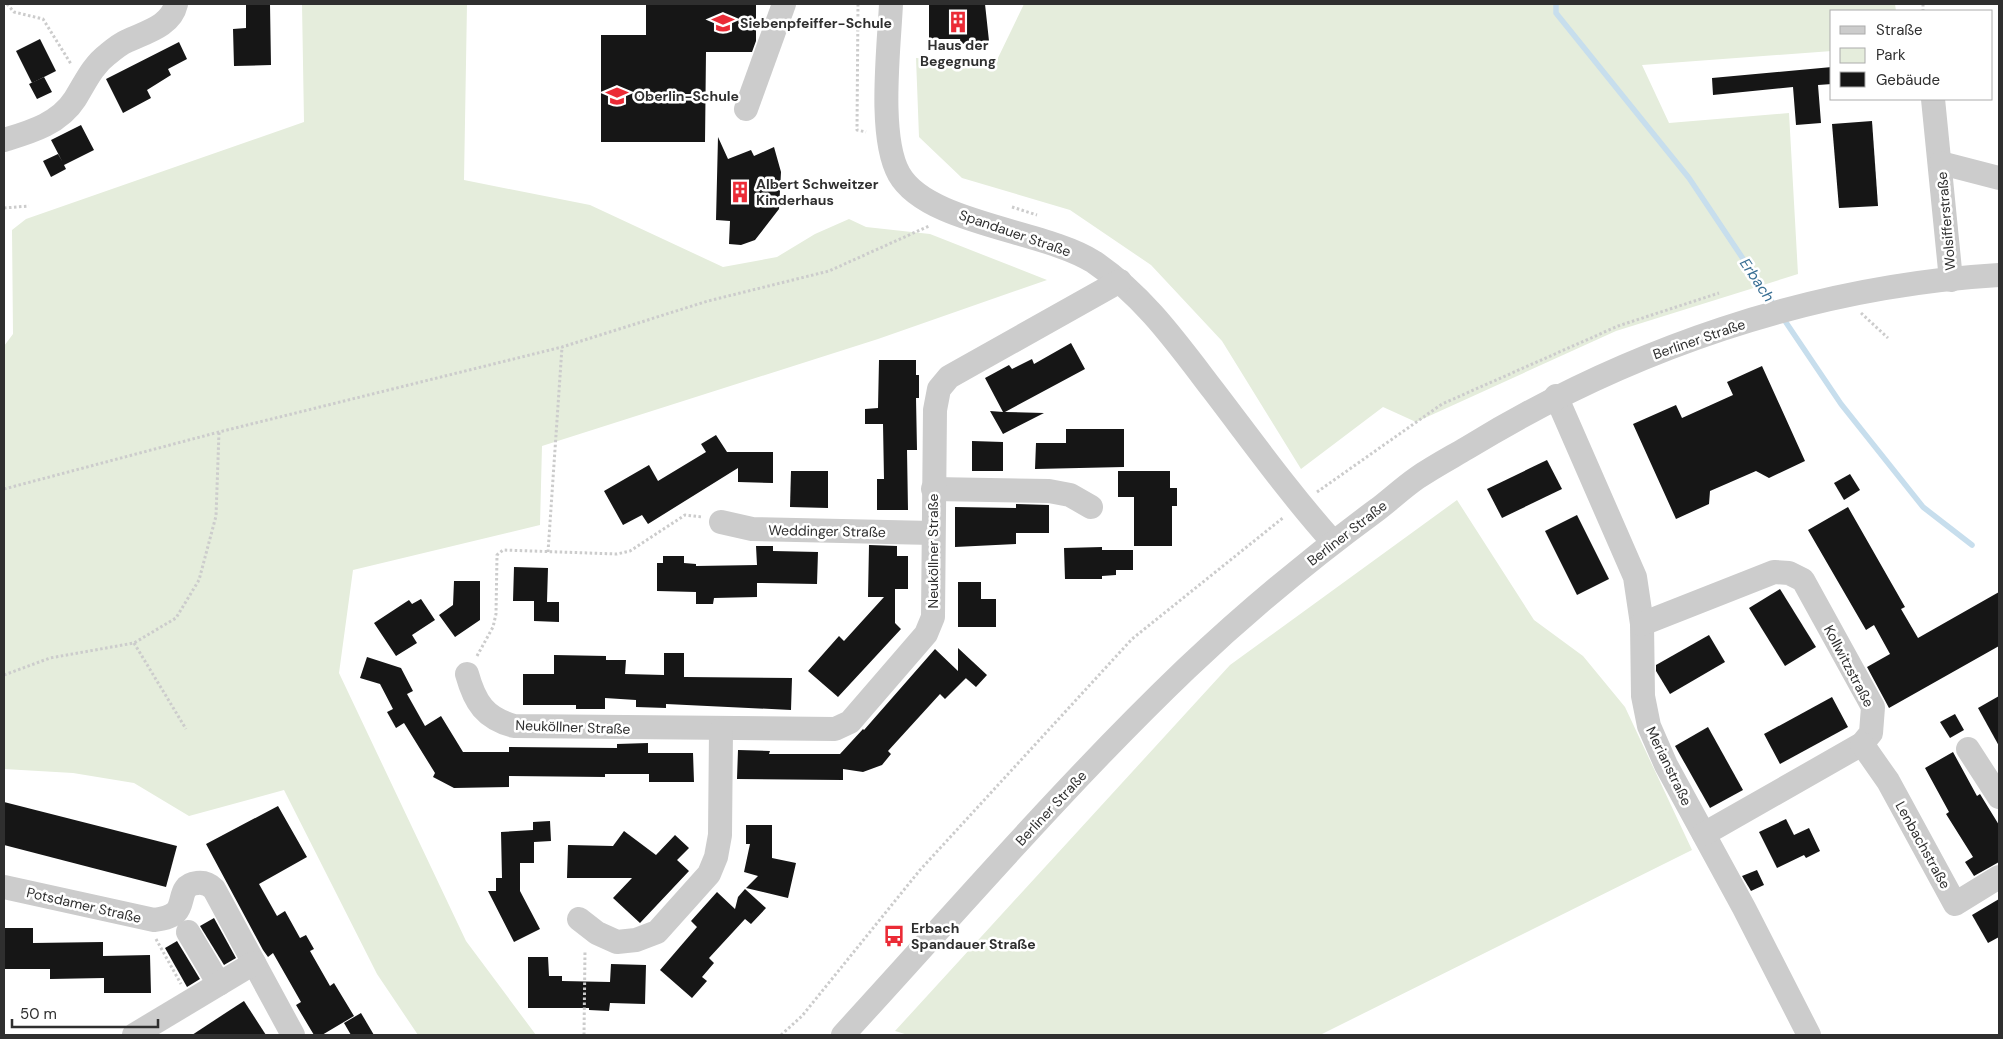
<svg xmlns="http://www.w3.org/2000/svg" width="2003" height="1039" font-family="'DM Sans',sans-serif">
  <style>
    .green { fill: #e5eddc }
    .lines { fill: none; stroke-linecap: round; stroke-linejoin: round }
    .stream { stroke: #c7deed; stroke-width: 5.5 }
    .building { fill: #161616 }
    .path { stroke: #ccc; stroke-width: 3; stroke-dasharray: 2.5 2.5; stroke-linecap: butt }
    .minor { stroke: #ccc; stroke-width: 24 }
    .labels { text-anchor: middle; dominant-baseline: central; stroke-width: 5; stroke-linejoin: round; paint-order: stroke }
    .poi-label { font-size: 14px; font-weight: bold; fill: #2f2f2f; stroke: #fff; text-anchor: start }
    .street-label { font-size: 14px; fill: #2f2f2f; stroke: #fff }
    .water-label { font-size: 15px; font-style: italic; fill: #396f94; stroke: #fff }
  </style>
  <rect width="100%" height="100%" fill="#fff"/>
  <!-- green -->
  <g class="green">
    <polygon points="302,4 467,4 464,180 590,205 723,267 777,257 815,234 849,219 866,227 930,234 1047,280 878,339 542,446 540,525 353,570 339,673 466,941 536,1035 418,1035 377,974 284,790 189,816 134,783 73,773 4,769 4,346 13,334 12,230 26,219 304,122"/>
    <polygon points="1024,4 1895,4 1896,11 1832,11 1832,51 1642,65 1669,123 1789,113 1798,274 1616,331 1416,422 1383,407 1301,469 1222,341 1151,265 1070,210 962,178 919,137 916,58 996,62"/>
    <polygon points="1457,500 1534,620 1583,656 1625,707 1692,850 1320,1035 908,1035 895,1031 1230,665"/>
  </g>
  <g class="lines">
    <!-- stream -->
    <g class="stream">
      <polyline points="1556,4 1556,13 1689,178 1776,308"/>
      <polyline points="1783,318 1841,404 1923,507 1972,545"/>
    </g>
  </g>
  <!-- building -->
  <g class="building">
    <polygon points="246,4 270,4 271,65 234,66 233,29 246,28"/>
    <polygon points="646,4 756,4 756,41 752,52 706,52 705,142 601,142 601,35 646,35"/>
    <polygon points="929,4 985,4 989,41 961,44 960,39 929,39"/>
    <polygon points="40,39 56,71 32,83 16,51"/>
    <polygon points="179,42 187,59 168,69 171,75 147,90 151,98 123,113 106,79"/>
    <polygon points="1832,67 1832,84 1818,85 1821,123 1796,125 1793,87 1713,95 1712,78"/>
    <polygon points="44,77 52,92 37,99 29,84"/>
    <polygon points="1872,121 1878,206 1839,208 1832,124"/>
    <polygon points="81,125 94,150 64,165 66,169 51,177 43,161 58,154 62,161 51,140"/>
    <polygon points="718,137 728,159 751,150 754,156 774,147 781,172 779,209 755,240 741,245 729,244 730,221 716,220"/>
    <polygon points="1071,343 1085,369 1005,412 1044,413 1003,434 990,411 1003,412 985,378 1009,365 1012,369 1032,359 1034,364"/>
    <polygon points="879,360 916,360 916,375 919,375 919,398 916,398 917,450 907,450 908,510 877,510 877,479 884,479 883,424 865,424 865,409 878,408"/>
    <polygon points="1762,366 1805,461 1769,478 1756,471 1710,491 1709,504 1676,519 1633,424 1676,405 1682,418 1733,395 1727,382"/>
    <polygon points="1066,429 1124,429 1124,467 1035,469 1036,443 1066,443"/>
    <polygon points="716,435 727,452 773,452 773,483 738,482 738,468 648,524 642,515 623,525 604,491 649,465 658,481 706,452 701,444"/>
    <polygon points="972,441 1003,442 1003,471 972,471"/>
    <polygon points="1547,460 1562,489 1502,518 1487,489"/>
    <polygon points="791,471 828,471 828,508 790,507"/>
    <polygon points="1118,471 1170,471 1170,488 1177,488 1177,506 1172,506 1172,546 1134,546 1134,497 1118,497"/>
    <polygon points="1850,474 1860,490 1844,500 1834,483"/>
    <polygon points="1016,504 1049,505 1049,533 1016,533 1016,544 955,547 955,507 1016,508"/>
    <polygon points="1848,507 1905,607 1901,609 1918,638 1999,592 1999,646 1889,708 1867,667 1890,654 1874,625 1866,630 1808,530"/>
    <polygon points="1577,515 1609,579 1577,595 1545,531"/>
    <polygon points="869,545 897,546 897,556 908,556 908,589 895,589 895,623 901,629 838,697 808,671 839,636 844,641 884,597 868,597"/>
    <polygon points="756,546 773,546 773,551 818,552 817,584 757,583 757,597 714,598 713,604 696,604 696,592 657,591 657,563 663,563 663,556 684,556 684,563 696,564 696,566 757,565"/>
    <polygon points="1102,547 1102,550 1133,550 1133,570 1116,570 1116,575 1102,576 1102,579 1065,579 1064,548"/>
    <polygon points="514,567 548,568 547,602 559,602 559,622 534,621 534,601 513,601"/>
    <polygon points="454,581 480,581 480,620 455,637 439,615 453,605"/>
    <polygon points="958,582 981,582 981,599 996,599 996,627 958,627"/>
    <polygon points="1780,589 1816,647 1785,666 1749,608"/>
    <polygon points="421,599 435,620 412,635 417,643 396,656 374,623 409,600 412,604"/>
    <polygon points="1709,635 1725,662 1670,694 1656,671 1656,665"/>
    <polygon points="958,648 987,675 976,687 960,673 966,678 945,699 940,694 888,751 891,754 882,765 863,772 843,769 843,780 737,779 738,750 770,751 769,754 840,754 863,729 864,730 935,649 958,671"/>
    <polygon points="664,653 684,653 684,677 792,678 791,710 666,704 666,708 636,707 636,700 605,698 605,709 576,709 576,705 523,705 523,674 554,674 554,655 606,656 606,660 626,660 625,674 664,675"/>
    <polygon points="367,657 401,668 413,691 407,694 425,726 441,716 463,752 509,752 509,747 617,748 617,744 648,743 648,753 693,753 694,782 649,782 649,774 605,774 605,777 509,776 509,787 454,788 433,777 435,773 404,723 396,728 387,712 393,709 380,684 360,678"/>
    <polygon points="1999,696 1999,746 1978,708"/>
    <polygon points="1832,697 1848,727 1780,764 1764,734"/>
    <polygon points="1955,714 1964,730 1950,738 1940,722"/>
    <polygon points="1708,727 1743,790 1710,808 1675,746"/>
    <polygon points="1953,752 1977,796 1980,794 1999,825 1999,862 1974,876 1965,862 1973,857 1946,814 1949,812 1925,768"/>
    <polygon points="4,802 177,846 166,887 4,845"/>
    <polygon points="278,806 307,857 259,884 277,916 285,911 300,938 306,935 314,949 310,951 330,986 334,983 354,1016 322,1035 314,1035 296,1005 301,1002 273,953 268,957 263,950 206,844"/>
    <polygon points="1786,819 1794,835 1809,828 1820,851 1806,858 1804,855 1777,868 1759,832"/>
    <polygon points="550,821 551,841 534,842 534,863 520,863 520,891 540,929 514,942 488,891 496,891 496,878 502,878 501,832 533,830 533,822"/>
    <polygon points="746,825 772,825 772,858 796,863 788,898 746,888 758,876 744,872 750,844 746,844"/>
    <polygon points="624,831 656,855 675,835 689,848 677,860 689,871 640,923 613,898 632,878 567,878 568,845 613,846"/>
    <polygon points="1757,870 1764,885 1751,891 1742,876"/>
    <polygon points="745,889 766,908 751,924 745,919 709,958 714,963 702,977 707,981 692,998 660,970 697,927 691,921 717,892 735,909 738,897"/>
    <polygon points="1999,899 1999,937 1988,943 1972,915"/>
    <polygon points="214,918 236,958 224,965 200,926"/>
    <polygon points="4,928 33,928 33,943 103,942 103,956 150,955 151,993 104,993 104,978 50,979 50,969 4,969"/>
    <polygon points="177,941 200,979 187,987 165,948"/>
    <polygon points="528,957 548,957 549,976 562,976 562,981 610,982 611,964 646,965 645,1004 610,1003 609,1011 589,1010 589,1008 528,1008"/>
    <polygon points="244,1001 266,1035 192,1035 227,1012"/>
    <polygon points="361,1013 374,1035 351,1035 344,1023"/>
  </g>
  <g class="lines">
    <!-- path -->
    <g class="path">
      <polyline points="7,4 14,12 43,19 71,64"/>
      <polyline points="858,4 857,130 866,132"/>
      <polyline points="1923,4 1923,11"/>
      <polyline points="1012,207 1037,215"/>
      <polyline points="4,208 29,206"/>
      <polyline points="1861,313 1888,338"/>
      <polyline points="4,489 219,432 562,347 708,301 829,271 929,226"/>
      <polyline points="1317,492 1442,404 1618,326 1719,293"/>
      <polyline points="548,552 562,347"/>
      <polyline points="134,643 186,729"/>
      <polyline points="477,656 493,627 496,614 497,555 503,550 617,554 630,551 685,515 702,517"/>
      <polyline points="4,675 50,658 134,643 176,618 199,580 216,516 219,432"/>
      <polyline points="156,939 181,984"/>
      <polyline points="584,1035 585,950"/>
      <polyline points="781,1035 802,1016 920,870 1132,639 1284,517"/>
    </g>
    <!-- minor -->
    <g class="minor">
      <path d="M891,4C889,47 878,137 899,174C927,224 1044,230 1094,262C1143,295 1177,343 1213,390C1252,441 1290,494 1333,542"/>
      <polyline points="1933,99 1951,280"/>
      <polyline points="746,109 784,4"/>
      <path d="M4,140C30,132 59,124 75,99C85,83 92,66 108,54C114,49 120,44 127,41C146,32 171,26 176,4"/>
      <polyline points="1941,163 1999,178"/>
      <polyline points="1556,396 1635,577 1642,624 1643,696 1649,726 1666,765 1744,908 1809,1035"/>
      <polyline points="933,489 1049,491 1070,495 1091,507"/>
      <polyline points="721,522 752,529 933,533"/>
      <polyline points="1642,624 1774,572 1789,573 1803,580 1873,707 1871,733 1862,744 1704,834"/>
      <path d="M467,674C475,703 485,718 514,726L835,729L850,722L926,634L933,617L935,410L939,389L949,377L1120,281"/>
      <polyline points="1862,744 1888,781 1955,904 1999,877"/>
      <polyline points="1968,749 1999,797"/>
      <path d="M4,887L154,920C161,919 170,918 176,912C185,903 178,885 197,883C204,882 209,884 214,889L293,1035"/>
      <polyline points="579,919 597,933 617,942 636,940 657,932 709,874 716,857 720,835 721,730"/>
      <polyline points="188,932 219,984"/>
      <polyline points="134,1035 254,963"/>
      <path d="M843,1035C956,912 1065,785 1186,669C1246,612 1311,558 1378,509C1391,499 1404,487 1417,478C1433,467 1450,458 1467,448C1627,350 1811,286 1999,275"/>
    </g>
  </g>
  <!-- icons -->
  <defs>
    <g id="building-bare" transform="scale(1.725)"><path d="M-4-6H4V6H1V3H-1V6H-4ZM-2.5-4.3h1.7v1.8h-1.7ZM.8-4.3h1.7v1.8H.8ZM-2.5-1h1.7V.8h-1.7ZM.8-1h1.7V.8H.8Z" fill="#eb2b36" stroke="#fff" stroke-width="2.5" paint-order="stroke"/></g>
    <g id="school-bare" transform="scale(1.725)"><path d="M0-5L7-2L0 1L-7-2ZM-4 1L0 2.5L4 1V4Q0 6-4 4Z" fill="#eb2b36" stroke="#fff" stroke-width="2.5" paint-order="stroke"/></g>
    <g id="bus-bare" transform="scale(1.725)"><path d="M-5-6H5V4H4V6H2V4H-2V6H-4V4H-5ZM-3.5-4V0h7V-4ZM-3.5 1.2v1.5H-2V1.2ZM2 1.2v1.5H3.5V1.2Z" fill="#eb2b36" stroke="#fff" stroke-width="2.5" paint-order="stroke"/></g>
  </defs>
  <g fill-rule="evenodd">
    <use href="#building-bare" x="958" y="22"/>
    <use href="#school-bare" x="723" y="23"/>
    <use href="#school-bare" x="617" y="96"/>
    <use href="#building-bare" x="740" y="192"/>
    <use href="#bus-bare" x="894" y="936"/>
  </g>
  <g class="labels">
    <!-- poi labels -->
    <g class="poi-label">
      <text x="740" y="23">Siebenpfeiffer-Schule</text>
      <text x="958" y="45" text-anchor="middle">Haus der<tspan x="958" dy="16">Begegnung</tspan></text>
      <text x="634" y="96">Oberlin-Schule</text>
      <text x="756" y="184">Albert Schweitzer<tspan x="756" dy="16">Kinderhaus</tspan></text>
      <text x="911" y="928">Erbach<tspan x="911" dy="16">Spandauer Straße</tspan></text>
    </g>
    <!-- street labels -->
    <g class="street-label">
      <text transform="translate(1946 221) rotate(-95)">Wolsifferstraße</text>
      <text transform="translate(1015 233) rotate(19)">Spandauer Straße</text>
      <text transform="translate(1699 339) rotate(-19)">Berliner Straße</text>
      <text transform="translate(827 531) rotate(1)">Weddinger Straße</text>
      <text transform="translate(1347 533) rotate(-38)">Berliner Straße</text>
      <text transform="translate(933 551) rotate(-90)">Neuköllner Straße</text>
      <text transform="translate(1849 666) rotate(62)">Kollwitzstraße</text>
      <text transform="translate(573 727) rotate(2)">Neuköllner Straße</text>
      <text transform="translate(1669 766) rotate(64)">Merianstraße</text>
      <text transform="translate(1051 808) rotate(-47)">Berliner Straße</text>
      <text transform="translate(1923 845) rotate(61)">Lenbachstraße</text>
      <text transform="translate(84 905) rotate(13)">Potsdamer Straße</text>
    </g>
    <!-- water labels -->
    <g class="water-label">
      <text transform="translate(1757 280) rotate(56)">Erbach</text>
    </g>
  </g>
  <!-- border -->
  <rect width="2003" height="1039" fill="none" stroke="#2f2f2f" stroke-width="10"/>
  <!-- legend -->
  <rect x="1830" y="10" width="162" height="90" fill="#ffffff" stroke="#acacac"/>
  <rect x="1840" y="26" width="25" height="8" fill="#cccccc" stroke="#acacac"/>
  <text x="1876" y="35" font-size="15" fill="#2f2f2f">Straße</text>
  <rect x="1840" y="48" width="25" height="15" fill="#e5eddc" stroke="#acacac"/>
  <text x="1876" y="60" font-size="15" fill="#2f2f2f">Park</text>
  <rect x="1840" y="72" width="25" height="15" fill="#161616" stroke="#acacac"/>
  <text x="1876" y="85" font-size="15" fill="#2f2f2f">Gebäude</text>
  <!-- scale -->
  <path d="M12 1019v8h146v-8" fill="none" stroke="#2f2f2f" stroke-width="2.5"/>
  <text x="20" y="1019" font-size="15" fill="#2f2f2f" stroke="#ffffff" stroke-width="4" paint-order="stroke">50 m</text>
</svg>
